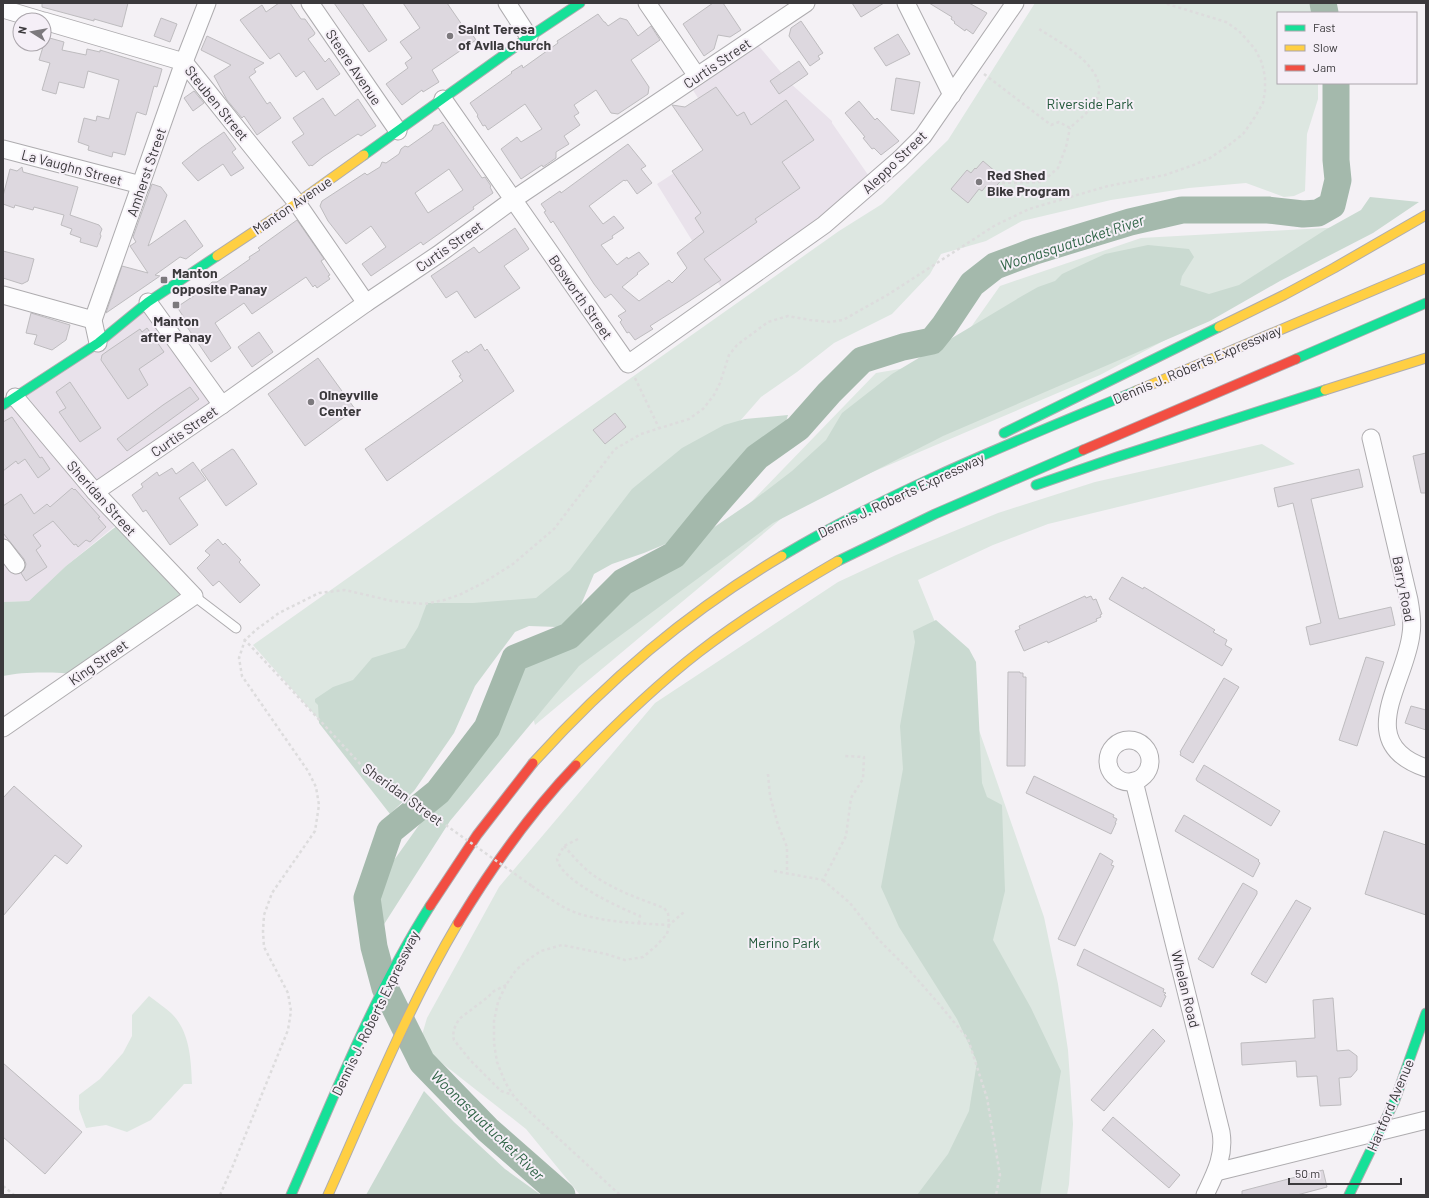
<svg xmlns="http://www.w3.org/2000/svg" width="1429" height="1198" font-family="Barlow,sans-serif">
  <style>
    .built { fill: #e9e2eb }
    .green { fill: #dde7e1 }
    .forest { fill: #cadad1 }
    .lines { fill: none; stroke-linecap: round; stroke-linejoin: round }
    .river { stroke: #a4b9ac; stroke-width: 27 }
    .building { fill: #ddd8df; stroke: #bebcbf; fill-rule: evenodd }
    .lane-casing { stroke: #aeacaf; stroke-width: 11 }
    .street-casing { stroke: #aeacaf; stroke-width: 19 }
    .fast-casing { stroke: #aeacaf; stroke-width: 11 }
    .slow-casing { stroke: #aeacaf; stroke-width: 11 }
    .jam-casing { stroke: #aeacaf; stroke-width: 11 }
    .path { stroke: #dddcdd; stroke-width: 2.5; stroke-dasharray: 3 3; stroke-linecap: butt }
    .lane { stroke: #fdfdfe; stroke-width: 9 }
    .street { stroke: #fdfdfe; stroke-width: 17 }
    .fast { stroke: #16e098; stroke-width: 9 }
    .slow { stroke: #ffcf43; stroke-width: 9 }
    .jam { stroke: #f24e42; stroke-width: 9 }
    .path-bridge { stroke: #dddcdd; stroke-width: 2.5; stroke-dasharray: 3 3; stroke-linecap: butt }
    .poi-dot { fill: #7c797d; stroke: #f5eff7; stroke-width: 1.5 }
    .labels { text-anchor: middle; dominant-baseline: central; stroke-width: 4; stroke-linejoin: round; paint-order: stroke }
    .poi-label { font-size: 14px; font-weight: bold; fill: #3b393c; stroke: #f5eff7; text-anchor: start }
    .street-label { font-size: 14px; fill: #3b393c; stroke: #f5eff7 }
    .park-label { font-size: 14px; fill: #215739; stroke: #f5eff7 }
    .water-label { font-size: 15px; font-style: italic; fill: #2e6345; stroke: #f5eff7 }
  </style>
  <rect width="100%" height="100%" fill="#f4f1f5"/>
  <!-- built -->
  <g class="built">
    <polygon points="753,39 789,82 832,121 832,123 873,182 727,297 657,184 725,140 689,84"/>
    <polygon points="149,305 219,410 107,495 116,525 66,566 29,601 3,602 3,409"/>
  </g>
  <!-- green -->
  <g class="green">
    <polygon points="1035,3 1309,3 1312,13 1278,13 1278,83 1318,83 1318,99 1307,134 1305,191 1294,196 1284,197 1246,183 1189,188 1111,200 1022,221 986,241 941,254 930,274 892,314 834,343 797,372 761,397 740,421 526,609 383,792 253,645 839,231 882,204 948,140"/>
    <polygon points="1380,225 1100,375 800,503 535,725 522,674 696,559 876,373 947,361 1000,286 1141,238"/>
    <polygon points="1262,444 1295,464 1048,524 993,545 918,580 980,733 1044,917 1058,984 1068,1050 1073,1124 1069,1184 1067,1195 580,1195 526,1129 419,1045 427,1018 499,887 655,703 838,582 896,555 998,513 1095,482"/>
    <path d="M149,996C156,1001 164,1007 171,1013C190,1031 191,1060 192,1084H184L151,1120L127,1132L106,1125L86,1128L79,1109V1095L100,1079L123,1053L132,1036V1015Z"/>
  </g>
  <!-- forest -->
  <g class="forest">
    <polygon points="1370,197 1419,202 1373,233 1280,281 1210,321 943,436 773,523 579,666 450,821 381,929 378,913 379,895 387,870 444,790 502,688 540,653 568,635 612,597 754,500 792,471 826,440 842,413 892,374 1022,296 1038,287 1055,281 1062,274 1105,254 1148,245 1189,249 1194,257 1182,276 1180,285 1209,294 1239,285 1325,230 1361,210"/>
    <polygon points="788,415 780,440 760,462 708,505 675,540 644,553 612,564 594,574 575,619 557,627 529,626 515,632 475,686 454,733 414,791 390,814 319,723 318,705 315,702 315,699 333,687 353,680 372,658 405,648 418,627 427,603 473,603 536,598 570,570 632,489 682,448 724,425 745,419"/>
    <path d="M123,521L189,605L184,614L95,674C83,677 74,674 62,673C44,672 20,672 3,676V602L29,601L66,566Z"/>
    <polygon points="936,620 969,649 976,662 982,783 987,797 1002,805 1005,891 993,940 1031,1008 1061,1071 1040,1195 917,1195 948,1154 969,1111 977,1062 957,1019 899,927 881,887 903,769 900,726 915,642 913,631"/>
    <polygon points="424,1091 454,1122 505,1169 541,1195 366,1195"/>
  </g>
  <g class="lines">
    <!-- river -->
    <g class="river">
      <polyline points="1323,3 1325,13"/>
      <polyline points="562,1195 488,1130 422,1062 385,988 374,947 367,898 390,831 438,792 487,728 515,658 569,636 623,582 674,555 714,506 757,457 798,428 829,393 862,360 903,347 932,341 944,326 972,284 995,266 1035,251 1130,222 1182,210 1268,210 1303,214 1318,213 1332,205 1338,180 1336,160 1336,83"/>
    </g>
  </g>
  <!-- building -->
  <g class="building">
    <polygon points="42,3 128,3 122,27 94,19 94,21 42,7"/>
    <polygon points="279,3 290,3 301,19 305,19 315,33 314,35 308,39 325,62 329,58 340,74 317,90 304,71 296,77 279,53 270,59 240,20 262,5 266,12"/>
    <polygon points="334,3 362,3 387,40 369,52"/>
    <polygon points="403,3 447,3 467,32 470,31 476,40 432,70 439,82 423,92 422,90 402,105 386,84 408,68 405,63 412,58 400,42 420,28"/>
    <polygon points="713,3 723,3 741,30 730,37 718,35 714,49 704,56 683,24"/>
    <polygon points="852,3 884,3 861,17"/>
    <polygon points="929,3 969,3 987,13 973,34 966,29 965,31 954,23 955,22 951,19 952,17"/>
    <polygon points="598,14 604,22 605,22 608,26 620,18 627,20 638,36 651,26 660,40 631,60 649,87 648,94 618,114 611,113 596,90 574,105 579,113 574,116 580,125 564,136 569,144 556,152 556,158 543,167 542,165 521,179 501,149 517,137 521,142 542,129 525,104 488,130 485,125 483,126 477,116 478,115 470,103 512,73 511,72 522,65 523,68 558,43 557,41"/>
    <polygon points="161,18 177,24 170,42 154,36"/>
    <polygon points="801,21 823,53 818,56 820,59 810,66 789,36 791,28"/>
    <polygon points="898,34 910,54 886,66 874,48"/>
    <polygon points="207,36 264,63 254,69 256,72 249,77 267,104 270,102 281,118 257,135 244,116 242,118 227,100 214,76 231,65 201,50"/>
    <polygon points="46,37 64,42 62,50 86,55 87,49 100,52 100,50 162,69 157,87 154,86 146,115 137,112 136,114 125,155 113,152 112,157 88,150 89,146 78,142 84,118 96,121 97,116 109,119 119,80 88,71 84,88 59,82 56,94 42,90 50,63 39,60"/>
    <polygon points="799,61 808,74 779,94 770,81"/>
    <polygon points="896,78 920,82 914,114 891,110"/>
    <polygon points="716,87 737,116 744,112 751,125 786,100 814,140 782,162 800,188 755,219 757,222 704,259 721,280 688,302 650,326 653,329 635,340 629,332 627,333 620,322 622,320 618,316 626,311 611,294 605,298 594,284 553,221 551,223 544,212 546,211 541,204 560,191 561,193 628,144 646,166 641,169 652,183 637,194 627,180 625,181 624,180 589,206 603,224 614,216 624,228 612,236 613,238 601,245 617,265 627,257 628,259 639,252 649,264 637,273 638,274 622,287 639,301 669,280 672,283 687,268 677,253 704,232 695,218 701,213 672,171 703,150 672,105 685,107"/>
    <polygon points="194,91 204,103 193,111 184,98"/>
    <polygon points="323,98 335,116 358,99 376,126 361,136 358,134 323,157 312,166 311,165 309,166 292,142 304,134 293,118"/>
    <polygon points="859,101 875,120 877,118 899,141 881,155 874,148 872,149 863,138 865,137 861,132 845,113"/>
    <path d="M443,122L482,178L485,177L491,186L490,187L493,193L473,207L474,209L423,245L421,242L371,276L362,264L386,247L371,226L346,244L328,221L320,206L322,201L365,173L367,175L380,167L382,162L386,163L399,154L401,149L405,146L408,147L425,135L432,130L434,125H438ZM449,169L463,190L428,213L415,193Z"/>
    <polygon points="224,132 236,149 232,152 244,168 231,176 223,164 198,181 182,163 201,148"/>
    <polygon points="983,161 1003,178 992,191 986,186 982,191 979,189 968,203 951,189 967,170 971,173 975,168 976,169"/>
    <polygon points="22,167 23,172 78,187 70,215 99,225 102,229 100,234 101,236 97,247 80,242 81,238 70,234 72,229 61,225 64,215 34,207 33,210 15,205 14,208 3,204 3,196 10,169 17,171"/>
    <polygon points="152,184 161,187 167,195 148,246 185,220 203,246 186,259 180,257 155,275 160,276 106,313 122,266 148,273 130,246 136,242 133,237"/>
    <polygon points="297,220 324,259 321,261 330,275 328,276 330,279 317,288 315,285 313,287 306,277 252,314 244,303 215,323 231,348 211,362 185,324 187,322 177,307 207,287 212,282 217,282 250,259 249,257 260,250 258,248"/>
    <polygon points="515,228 529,249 504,266 520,288 475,318 457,291 446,298 431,276 474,247 479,253"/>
    <polygon points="3,251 34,259 28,281 22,284 3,278"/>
    <polygon points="31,313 70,325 66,340 52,350 34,344 37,335 26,333"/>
    <polygon points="147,328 164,352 139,369 148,385 128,399 101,360 102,355 109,350 140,329 142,332"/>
    <polygon points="259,332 273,352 252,367 238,347"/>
    <polygon points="481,344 485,351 487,349 514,391 387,481 365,449 463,381 459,376 461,375 452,361 467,351 468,353"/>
    <polygon points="318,358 355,409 305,446 268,394"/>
    <polygon points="70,382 101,428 80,442 59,412 66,408 56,392"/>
    <polygon points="190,387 199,399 127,451 117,439 163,405"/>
    <polygon points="615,413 626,427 605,444 593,430"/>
    <polygon points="12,417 40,458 42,457 50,469 38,478 25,459 18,464 16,461 3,471 3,422"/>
    <polygon points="232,449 234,450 257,484 226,506 201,470"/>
    <polygon points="1426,453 1426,493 1421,493 1413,456"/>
    <polygon points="193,462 206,480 179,498 198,525 170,545 146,510 143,512 132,495 143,487 141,484 157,472 159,476 172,468 176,474"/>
    <polygon points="1359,469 1363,487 1311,499 1339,619 1391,607 1395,625 1310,645 1306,627 1321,623 1293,503 1278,507 1274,488"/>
    <polygon points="72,488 74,490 75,489 100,517 98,518 106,527 90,542 86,540 78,547 76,544 74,545 53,521 33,535 41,546 36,550 47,567 26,581 21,573 25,568 26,564 24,559 3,533 3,506 21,494 34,514 47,504 50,507"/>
    <polygon points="218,539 223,545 225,543 241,560 239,562 260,585 240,603 219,581 213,586 197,568 210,555 205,551"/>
    <polygon points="1122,577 1143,589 1144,587 1207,625 1215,630 1213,632 1227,640 1225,645 1232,649 1222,666 1109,599"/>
    <polygon points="1085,596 1086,598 1091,596 1093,600 1096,599 1102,614 1100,615 1101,617 1096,619 1097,621 1048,643 1047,641 1024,651 1015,631 1020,629 1019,626"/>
    <polygon points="1366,657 1384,662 1357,746 1339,740"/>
    <polygon points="1008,672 1020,672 1020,673 1023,673 1023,677 1026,677 1025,766 1007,766"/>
    <polygon points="1224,678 1239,687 1193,763 1180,755 1181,753 1180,752"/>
    <polygon points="1411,706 1426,710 1426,730 1405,723"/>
    <polygon points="1204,765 1280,811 1271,826 1197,781 1196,779"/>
    <polygon points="1034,776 1114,815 1113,817 1117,819 1115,823 1116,823 1111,834 1026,793"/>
    <polygon points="14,786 82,846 67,864 55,855 3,916 3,798"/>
    <polygon points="1184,815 1259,860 1258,861 1260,863 1253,877 1175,831"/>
    <polygon points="1384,831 1426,845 1426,915 1365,894"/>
    <polygon points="1100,853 1113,861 1111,865 1114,866 1075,946 1058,939"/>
    <polygon points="1243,883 1257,891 1257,894 1213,968 1198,959"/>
    <polygon points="1296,900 1311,908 1266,983 1251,974"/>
    <polygon points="1084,949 1164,989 1163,992 1166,993 1164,995 1166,996 1161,1007 1077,965"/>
    <polygon points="1333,998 1337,1051 1349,1050 1357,1056 1357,1070 1351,1077 1339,1078 1341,1105 1320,1106 1317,1076 1297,1077 1296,1061 1242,1065 1241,1043 1315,1038 1313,1000"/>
    <polygon points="1153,1029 1165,1041 1104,1111 1091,1100"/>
    <polygon points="3,1063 82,1132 45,1174 3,1137"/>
    <polygon points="1113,1117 1180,1175 1169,1188 1102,1130"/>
    <polygon points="1323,1170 1327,1187 1297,1195 1242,1195 1242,1191"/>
  </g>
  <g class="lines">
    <!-- lane casing -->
    <g class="lane-casing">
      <polyline id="lane" points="194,596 236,628"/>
    </g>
    <!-- street casing -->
    <g class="street-casing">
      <g id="street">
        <polyline points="310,3 398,131"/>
        <polyline points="507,3 529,37"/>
        <polyline points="647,3 697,76"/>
        <polyline points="906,3 952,95"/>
        <polyline points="3,9 40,20"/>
        <polyline points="44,21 184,62 297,203 366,303"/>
        <polyline points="443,99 628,364 824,225 900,159 923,136 1015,3"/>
        <polyline points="3,149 141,185"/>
        <polyline points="3,295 93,320"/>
        <polyline points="148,302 222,405"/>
        <polyline points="98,343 93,320 184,62 207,3"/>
        <path d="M1371,438L1409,600C1411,611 1413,623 1411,634C1406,682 1352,743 1426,768"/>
        <polyline points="95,492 222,405 366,303 439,254 514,199 806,3"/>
        <polyline points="3,548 16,565"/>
        <polyline points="3,728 194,596 95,492 15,397"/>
        <circle cx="1129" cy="761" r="21"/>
        <path d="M1134,781L1221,1132C1225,1156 1215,1174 1205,1195"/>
        <polyline points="1216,1172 1426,1120"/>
      </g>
    </g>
    <!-- fast casing -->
    <g class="fast-casing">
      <g id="fast">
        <polyline points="364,155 529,37 580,3"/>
        <polyline points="1296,359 1426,303"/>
        <polyline points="3,405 98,343 148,302 217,256"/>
        <polyline points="1004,433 1219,327"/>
        <polyline points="1036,485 1117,457 1325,390"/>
        <path d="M782,556C894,489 1016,441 1136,391"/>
        <polyline points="838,561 935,514 1083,450"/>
        <path d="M291,1195C333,1099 374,994 430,906"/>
        <polyline points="1349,1195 1395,1100 1426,1013"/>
      </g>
    </g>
    <!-- slow casing -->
    <g class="slow-casing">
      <g id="slow">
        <polyline points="217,256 297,203 364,155"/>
        <polyline points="1219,327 1284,295 1334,268 1426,215"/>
        <polyline points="1325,390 1426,358"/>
        <polyline points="1136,391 1426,268"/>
        <path d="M533,763C607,681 686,613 782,556"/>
        <path d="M576,765C615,725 655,686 699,652C743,618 790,589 838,561"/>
        <path d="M328,1195C369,1103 407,1009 458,923"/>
      </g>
    </g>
    <!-- jam casing -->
    <g class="jam-casing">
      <g id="jam">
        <polyline points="1083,450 1296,359"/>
        <polyline points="430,906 477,835 533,763"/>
        <path d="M458,923C492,867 531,812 576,765"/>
      </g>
    </g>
    <!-- path -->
    <g class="path">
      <path d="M984,74L1051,125L1059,122L1070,128C1077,121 1088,113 1094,104C1116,72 1061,43 1039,29"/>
      <polyline points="1002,183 1042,182 1058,168 1066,147 1070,128"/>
      <polyline points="635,378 659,428"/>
      <polyline points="244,639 289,687"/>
      <polyline points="768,774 770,796 778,825 787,847 787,874"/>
      <path d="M578,839L564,846L557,859C561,881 620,908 640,916L639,923"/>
      <path d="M564,846C573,856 582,867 593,875C614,890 640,899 664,908L668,913L669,925L667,934L656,946L643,957L625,960L606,954L562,945L541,951L529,959L516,970L506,985L498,1002L494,1021V1043L497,1062L505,1082L513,1095L519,1102L620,1195"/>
      <polyline points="774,871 823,880 846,836 851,798 863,779 864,757 844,756"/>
      <polyline points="823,880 850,903 878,939 910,971 939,1004 968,1039 987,1098 1000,1175 996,1195"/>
      <path d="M532,886C545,895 559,906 574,912C605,923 637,923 669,925L684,912"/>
      <polyline points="506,985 494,991 488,997 459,1019 454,1029 453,1036 454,1040 470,1060 501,1091 513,1095"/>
      <polyline points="3,1186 14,1195"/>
      <polyline points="220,1195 232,1168 288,1030 291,1011 288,993 264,947 263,931 264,915 272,893 315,831 319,805 316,787 308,771 242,676 239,658 245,640 257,629 279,613 319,593 345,590 392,601 424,604 444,600 459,595 483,583 513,564 554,529 615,449 641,434 689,419 703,409 714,395 720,383 729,355 737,345 768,322 788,316 810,320 830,322 843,320 889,294 994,226 1029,209 1108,186 1165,175 1191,166 1210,158 1229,145 1243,134 1253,120 1263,103 1265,91 1265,77 1262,63 1255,49 1239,31 1226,22 1164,3"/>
    </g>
    <!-- lane -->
    <use href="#lane" class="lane"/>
    <!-- street -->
    <use href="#street" class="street"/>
    <!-- fast -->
    <use href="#fast" class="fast"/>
    <!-- slow -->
    <use href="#slow" class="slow"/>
    <!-- jam -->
    <use href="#jam" class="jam"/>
    <!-- path-bridge -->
    <polyline class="path-bridge" points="289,687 362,766 532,886"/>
  </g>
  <!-- markers -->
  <g class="poi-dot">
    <circle cx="450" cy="36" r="4"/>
    <circle cx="979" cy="182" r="4"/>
    <rect x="160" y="276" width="8" height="8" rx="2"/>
    <rect x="172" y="301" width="8" height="8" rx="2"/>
    <circle cx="311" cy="402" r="4"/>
  </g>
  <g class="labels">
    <!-- poi labels -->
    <g class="poi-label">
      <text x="458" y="28">Saint Teresa<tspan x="458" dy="16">of Avila Church</tspan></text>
      <text x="987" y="174">Red Shed<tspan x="987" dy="16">Bike Program</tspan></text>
      <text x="172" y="272">Manton<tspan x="172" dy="16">opposite Panay</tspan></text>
      <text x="176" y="320" text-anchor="middle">Manton<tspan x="176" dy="16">after Panay</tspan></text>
      <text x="319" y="394">Olneyville<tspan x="319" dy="16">Center</tspan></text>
    </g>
    <!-- street labels -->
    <g class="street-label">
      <text transform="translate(717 63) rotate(-34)">Curtis Street</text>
      <text transform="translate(354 67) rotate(56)">Steere Avenue</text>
      <text transform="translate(217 103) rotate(51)">Steuben Street</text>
      <text transform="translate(894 162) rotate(-44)">Aleppo Street</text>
      <text transform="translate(72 167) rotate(15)">La Vaughn Street</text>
      <text transform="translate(146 172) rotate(-71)">Amherst Street</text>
      <text transform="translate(292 205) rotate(-34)">Manton Avenue</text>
      <text transform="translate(449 246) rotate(-35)">Curtis Street</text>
      <text transform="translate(581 297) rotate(55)">Bosworth Street</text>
      <text transform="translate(1197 364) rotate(-23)">Dennis J. Roberts Expressway</text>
      <text transform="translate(184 431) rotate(-35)">Curtis Street</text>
      <text transform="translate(901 495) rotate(-25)">Dennis J. Roberts Expressway</text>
      <text transform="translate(102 498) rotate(48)">Sheridan Street</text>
      <text transform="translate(1404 589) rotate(79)">Barry Road</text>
      <text transform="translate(98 662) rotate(-35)">King Street</text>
      <text transform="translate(403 794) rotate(36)">Sheridan Street</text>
      <text transform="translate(1186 989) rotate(76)">Whelan Road</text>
      <text transform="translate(375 1013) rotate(-64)">Dennis J. Roberts Expressway</text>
      <text transform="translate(1390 1105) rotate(-67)">Hartford Avenue</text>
    </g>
    <!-- park labels -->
    <g class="park-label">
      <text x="1090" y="103">Riverside Park</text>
      <text x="784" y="942">Merino Park</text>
    </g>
    <!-- water labels -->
    <g class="water-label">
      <text transform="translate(1072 242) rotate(-18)">Woonasquatucket River</text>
      <text transform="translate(488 1125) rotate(44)">Woonasquatucket River</text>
    </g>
  </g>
  <!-- border -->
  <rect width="1429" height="1198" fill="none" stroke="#3b393c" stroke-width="8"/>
  <!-- legend -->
  <rect x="1277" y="12" width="140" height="72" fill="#f5eff7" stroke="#aba6ac"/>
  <rect x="1285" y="25" width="20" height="6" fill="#16e098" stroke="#aba6ac"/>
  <text x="1313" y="32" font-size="12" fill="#3b393c">Fast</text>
  <rect x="1285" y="45" width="20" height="6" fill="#ffcf43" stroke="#aba6ac"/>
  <text x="1313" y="52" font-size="12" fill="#3b393c">Slow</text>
  <rect x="1285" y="65" width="20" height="6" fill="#f24e42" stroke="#aba6ac"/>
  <text x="1313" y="72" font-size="12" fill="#3b393c">Jam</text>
  <!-- north arrow -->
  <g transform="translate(32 32) rotate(281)"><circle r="19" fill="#f5eff7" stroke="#aba6ac"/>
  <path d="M0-3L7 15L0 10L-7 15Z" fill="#7c797d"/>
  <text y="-6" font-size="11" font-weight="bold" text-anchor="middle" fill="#3b393c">N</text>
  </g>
  <!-- scale -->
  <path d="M1289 1178v6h112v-6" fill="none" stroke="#3b393c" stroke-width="2"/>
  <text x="1295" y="1178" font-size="12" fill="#3b393c" stroke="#f5eff7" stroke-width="3" paint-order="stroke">50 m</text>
</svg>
